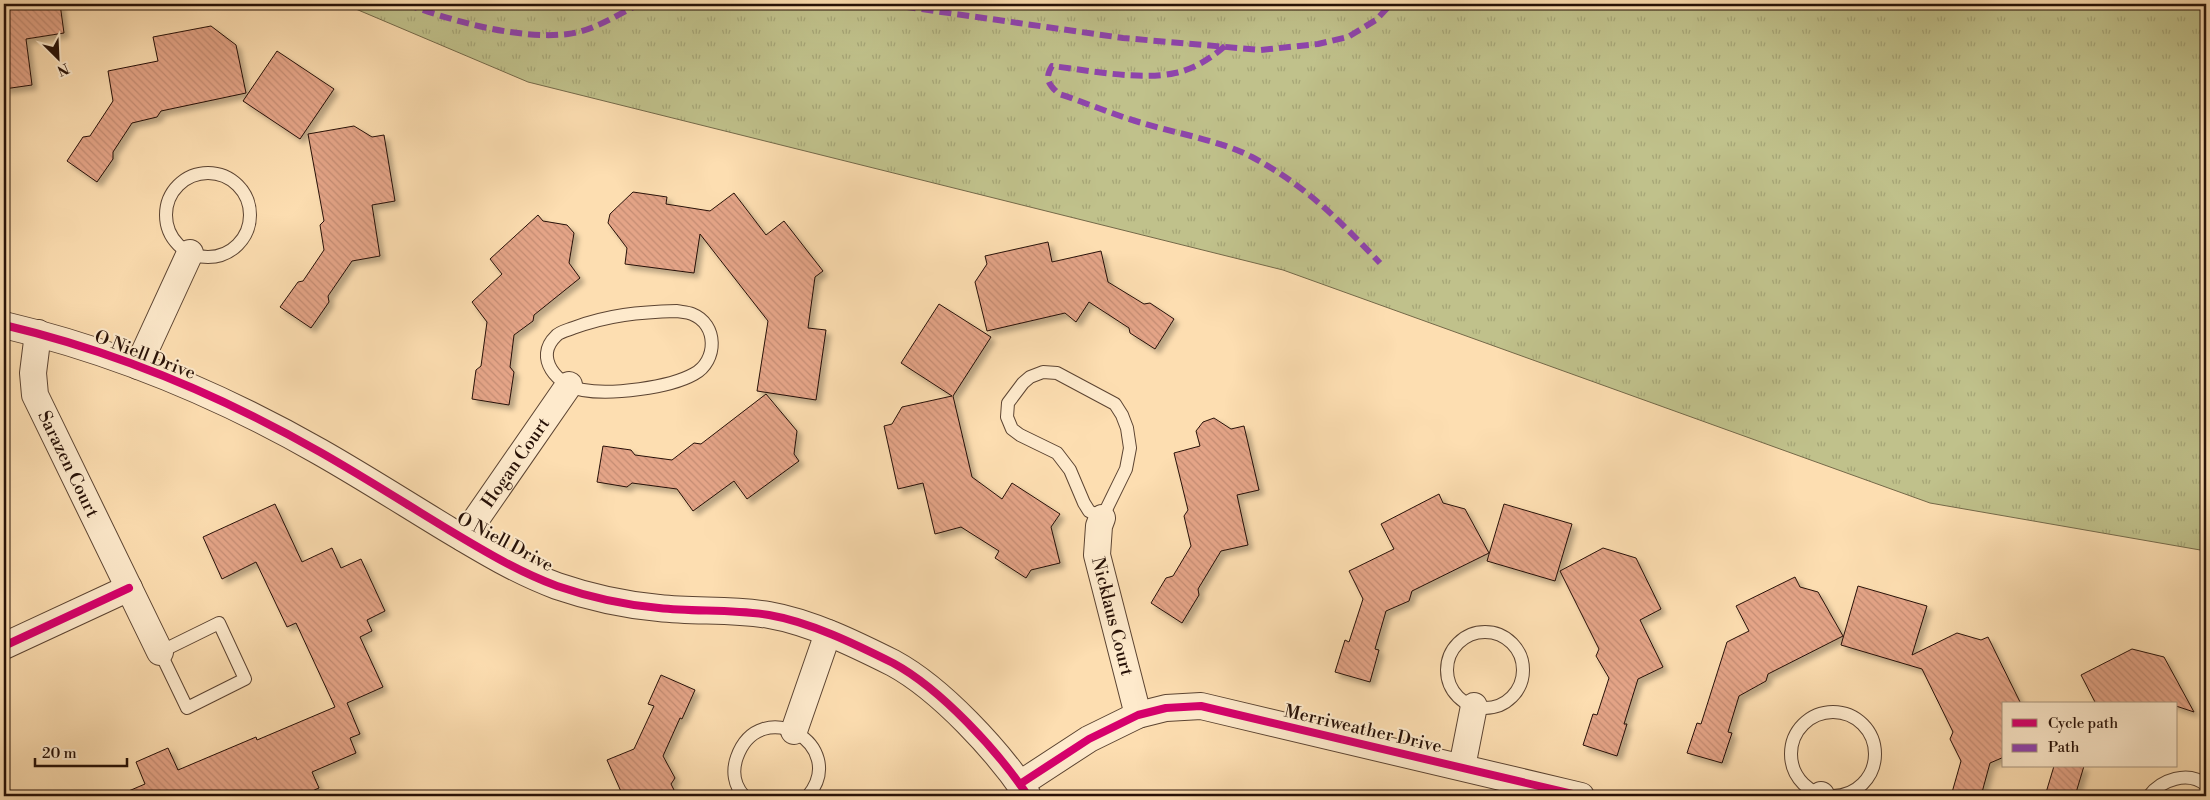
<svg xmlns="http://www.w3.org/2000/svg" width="2210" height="800" font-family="'Libre Bodoni',serif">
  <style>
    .grass { fill: url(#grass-tufts); stroke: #746949 }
    .building { fill: url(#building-back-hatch); stroke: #271107; filter: url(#shadow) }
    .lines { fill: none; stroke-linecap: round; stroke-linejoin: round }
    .lane-casing { stroke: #5c4432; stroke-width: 14 }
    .street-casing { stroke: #5c4432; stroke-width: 28 }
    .lane { stroke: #feeacc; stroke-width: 12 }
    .street { stroke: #feeacc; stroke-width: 26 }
    .quiet { stroke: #8e44ad; stroke-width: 6; stroke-dasharray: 12 6; stroke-linecap: butt }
    .cycleway-casing { stroke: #feeacc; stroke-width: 11 }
    .cycleway { stroke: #d6006c; stroke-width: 8 }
    .labels { text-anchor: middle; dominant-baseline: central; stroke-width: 4; stroke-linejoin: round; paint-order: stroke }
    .street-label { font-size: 18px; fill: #271107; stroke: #feeacc }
  </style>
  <defs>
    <pattern id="grass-tufts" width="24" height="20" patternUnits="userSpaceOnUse" patternTransform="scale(1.25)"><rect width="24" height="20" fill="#c0c18b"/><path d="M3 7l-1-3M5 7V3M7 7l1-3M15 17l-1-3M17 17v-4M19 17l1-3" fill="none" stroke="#a5a576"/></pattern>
    <pattern id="building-back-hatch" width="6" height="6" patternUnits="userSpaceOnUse" patternTransform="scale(1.25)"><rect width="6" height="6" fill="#e4a487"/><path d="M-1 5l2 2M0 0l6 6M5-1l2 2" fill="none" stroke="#c48c73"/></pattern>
    <filter id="shadow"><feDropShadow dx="4.5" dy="4.5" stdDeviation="2.5" flood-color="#0004"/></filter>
  </defs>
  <rect width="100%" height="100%" fill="#fddeb1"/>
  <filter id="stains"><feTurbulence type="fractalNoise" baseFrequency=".004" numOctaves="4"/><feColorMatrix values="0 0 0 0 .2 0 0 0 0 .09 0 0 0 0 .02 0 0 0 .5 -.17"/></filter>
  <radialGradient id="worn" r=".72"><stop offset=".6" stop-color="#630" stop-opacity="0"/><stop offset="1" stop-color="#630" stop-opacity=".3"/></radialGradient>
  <!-- grass -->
  <polygon class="grass" points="344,4 2206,4 2206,551 1930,503 1283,270 528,82"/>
  <!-- building -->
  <g class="building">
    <polygon points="4,4 60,4 64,33 26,39 32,85 4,89"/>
    <polygon points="211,26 236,45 246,93 161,111 157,117 132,123 113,152 113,159 97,182 67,161 83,137 90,136 113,101 108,71 158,61 153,37"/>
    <polygon points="277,51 334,89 300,139 243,101"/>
    <polygon points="354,126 372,137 384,135 395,201 372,205 380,256 352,261 328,296 329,302 311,328 280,307 298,282 303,281 324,250 320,225 324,221 308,134"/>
    <polygon points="633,192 667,197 666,204 710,211 734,193 766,235 784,221 823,271 815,277 808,328 826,330 816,400 757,391 768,321 700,234 694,273 625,264 627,248 608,223 610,214"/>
    <polygon points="538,215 543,221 567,225 574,233 569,263 580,278 534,315 533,321 514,335 510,367 514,372 509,405 472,399 476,370 481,366 487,322 472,302 502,274 490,259"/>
    <polygon points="1048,242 1052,262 1101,251 1108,282 1144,304 1150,303 1174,319 1155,349 1130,333 1129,328 1089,302 1076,322 1065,313 987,331 975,282 987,264 985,256"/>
    <polygon points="939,304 991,337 953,396 972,477 1002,499 1012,483 1060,514 1051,527 1060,563 1031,570 1026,578 995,558 999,551 961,527 935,534 923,483 898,489 884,426 892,424 902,407 952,396 901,363"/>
    <polygon points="766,394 797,431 794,454 799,461 747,499 734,481 693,511 677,489 632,483 627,487 597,482 603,446 631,450 635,455 672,460 694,443 701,444"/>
    <polygon points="1214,418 1231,429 1244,426 1259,490 1237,495 1248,545 1221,551 1198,589 1199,595 1182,623 1151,603 1166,578 1173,576 1191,546 1184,516 1188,510 1174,453 1200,446 1196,431 1203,422"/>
    <polygon points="1439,494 1443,503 1465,509 1489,553 1412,591 1409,601 1386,611 1375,649 1379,650 1370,682 1335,672 1345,640 1349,642 1363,599 1349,571 1394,549 1381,524"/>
    <polygon points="275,504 302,562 332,548 341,568 361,559 385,611 367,620 372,631 360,637 383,687 347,703 360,734 350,738 356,753 312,772 319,788 301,796 117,796 145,784 136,762 168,748 178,770 256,737 257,740 335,707 296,623 287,627 256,562 222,579 203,537"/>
    <polygon points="1504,504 1572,524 1555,581 1487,561"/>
    <polygon points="1603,548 1636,558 1661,609 1640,620 1663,667 1638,679 1624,724 1627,724 1617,756 1583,745 1593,714 1597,715 1609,678 1596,656 1599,649 1560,571"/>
    <polygon points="1795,577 1800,587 1818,592 1843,636 1768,674 1766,681 1739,696 1728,732 1732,733 1722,763 1687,753 1697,723 1701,724 1727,642 1749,631 1736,606"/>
    <polygon points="1858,586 1927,606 1912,655 1957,633 1981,640 1988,637 2021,704 2004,704 2004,757 1990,763 1981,796 1951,796 1961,761 1950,739 1953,732 1922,669 1841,645"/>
    <polygon points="2132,649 2164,657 2194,712 2176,706 2176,704 2096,704 2081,675"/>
    <polygon points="661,675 695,690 682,719 680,718 663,756 675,778 671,784 677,796 623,796 607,760 634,749 654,706 648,704"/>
    <polygon points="2054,766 2084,766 2075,796 2045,796"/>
  </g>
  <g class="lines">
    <!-- lane casing -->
    <g class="lane-casing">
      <g id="lane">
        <circle cx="208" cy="215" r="42"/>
        <path d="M677,311C681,312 687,312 692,314C718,324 718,361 694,374C669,388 611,395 583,390C558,386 533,358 556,336C559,332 568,330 573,328C608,315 639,312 677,311Z"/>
        <polygon points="1043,372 1057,373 1115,404 1122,415 1127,428 1130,448 1126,469 1102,518 1089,511 1084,503 1070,470 1057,453 1020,435 1012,429 1007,417 1008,403 1023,383 1030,377"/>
        <polygon points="219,623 245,679 187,708 160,652"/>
        <circle cx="1485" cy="670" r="38"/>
        <circle cx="1833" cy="754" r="42"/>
        <path d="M744,796C734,785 732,771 737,757C760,693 850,745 808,796"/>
        <path d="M2149,796C2161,780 2188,770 2206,785"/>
      </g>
    </g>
    <!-- street casing -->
    <g class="street-casing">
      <g id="street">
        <path d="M4,325C114,351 222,396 320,452C364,477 406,504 449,530C484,551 519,572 557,586C589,597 625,605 659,608C695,612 732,609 769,615C810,622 855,644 893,663C941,689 998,751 1028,796"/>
        <path id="s1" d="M38,333L33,373L35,395L160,652"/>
        <polyline points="138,366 190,253"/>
        <path id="s2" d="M1102,518L1099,526L1097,555L1138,715"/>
        <path id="s3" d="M463,538L569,385"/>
        <polyline points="4,646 129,588"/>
        <polyline points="794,731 828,633"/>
        <polyline points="1462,767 1474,706"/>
        <polyline points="1020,784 1089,739 1138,715 1166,708 1201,706 1581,796"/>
        <polyline points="1820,796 1821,795"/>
      </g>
    </g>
    <!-- lane -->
    <use href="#lane" class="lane"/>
    <!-- street -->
    <use href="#street" class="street"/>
    <!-- quiet -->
    <g class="quiet">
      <path d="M406,4C452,21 519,40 568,34C593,31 617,15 639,4"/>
      <polyline points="886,4 1123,38 1261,50 1318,44 1348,37 1376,20 1391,4"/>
      <path d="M1225,46C1210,59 1194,69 1175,73C1142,81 1086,70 1052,66C1044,79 1049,85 1059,94C1087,103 1114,115 1142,123C1175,133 1222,141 1252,157C1306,186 1338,219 1380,263"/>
    </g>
    <!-- cycleway casing -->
    <g class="cycleway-casing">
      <g id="cycleway">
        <path d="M4,325C114,351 222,396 320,452C364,477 406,504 449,530C484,551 519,572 557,586C589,597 625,605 659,608C695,612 732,609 769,615C810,622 855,644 893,663C941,689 998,751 1028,796"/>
        <polyline points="4,646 129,588"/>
        <polyline points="1020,784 1089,739 1138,715 1166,708 1201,706 1581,796"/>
      </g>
    </g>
    <!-- cycleway -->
    <use href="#cycleway" class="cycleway"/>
  </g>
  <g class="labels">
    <!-- street labels -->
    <g class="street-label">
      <text transform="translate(145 355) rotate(21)">O Niell Drive</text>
      <text stroke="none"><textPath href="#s3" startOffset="92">Hogan Court</textPath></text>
      <text stroke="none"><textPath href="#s1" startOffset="139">Sarazen Court</textPath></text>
      <text transform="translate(505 542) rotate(28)">O Niell Drive</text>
      <text stroke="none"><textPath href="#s2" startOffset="101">Nicklaus Court</textPath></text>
      <text transform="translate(1363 729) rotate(13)">Merriweather Drive</text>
    </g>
  </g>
  <!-- margin -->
  <rect width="2210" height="800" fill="none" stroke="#fddeb1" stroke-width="20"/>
  <rect x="5" y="5" width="2200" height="790" fill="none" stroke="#271107" stroke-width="2.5"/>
  <rect x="10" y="10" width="2190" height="780" fill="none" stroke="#271107"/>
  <!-- legend -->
  <rect x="2002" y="702" width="175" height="65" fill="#feeacc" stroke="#a8937d"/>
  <rect x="2012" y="719" width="25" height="8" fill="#d6006c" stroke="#a8937d"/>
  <text x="2048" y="728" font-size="15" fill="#271107">Cycle path</text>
  <rect x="2012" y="744" width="25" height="8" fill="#8e44ad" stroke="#a8937d"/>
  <text x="2048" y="752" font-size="15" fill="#271107">Path</text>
  <!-- north arrow -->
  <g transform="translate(58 58) rotate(156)" stroke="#feeacc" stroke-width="4" paint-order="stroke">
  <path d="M0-4L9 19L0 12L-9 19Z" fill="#271107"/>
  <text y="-8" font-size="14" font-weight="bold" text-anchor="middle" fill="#271107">N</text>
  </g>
  <!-- scale -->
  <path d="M35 758v8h92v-8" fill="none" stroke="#271107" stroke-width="2.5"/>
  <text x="42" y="758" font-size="15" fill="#271107" stroke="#feeacc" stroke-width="4" paint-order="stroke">20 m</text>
  <rect width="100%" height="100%" filter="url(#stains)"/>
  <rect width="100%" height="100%" fill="url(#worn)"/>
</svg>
